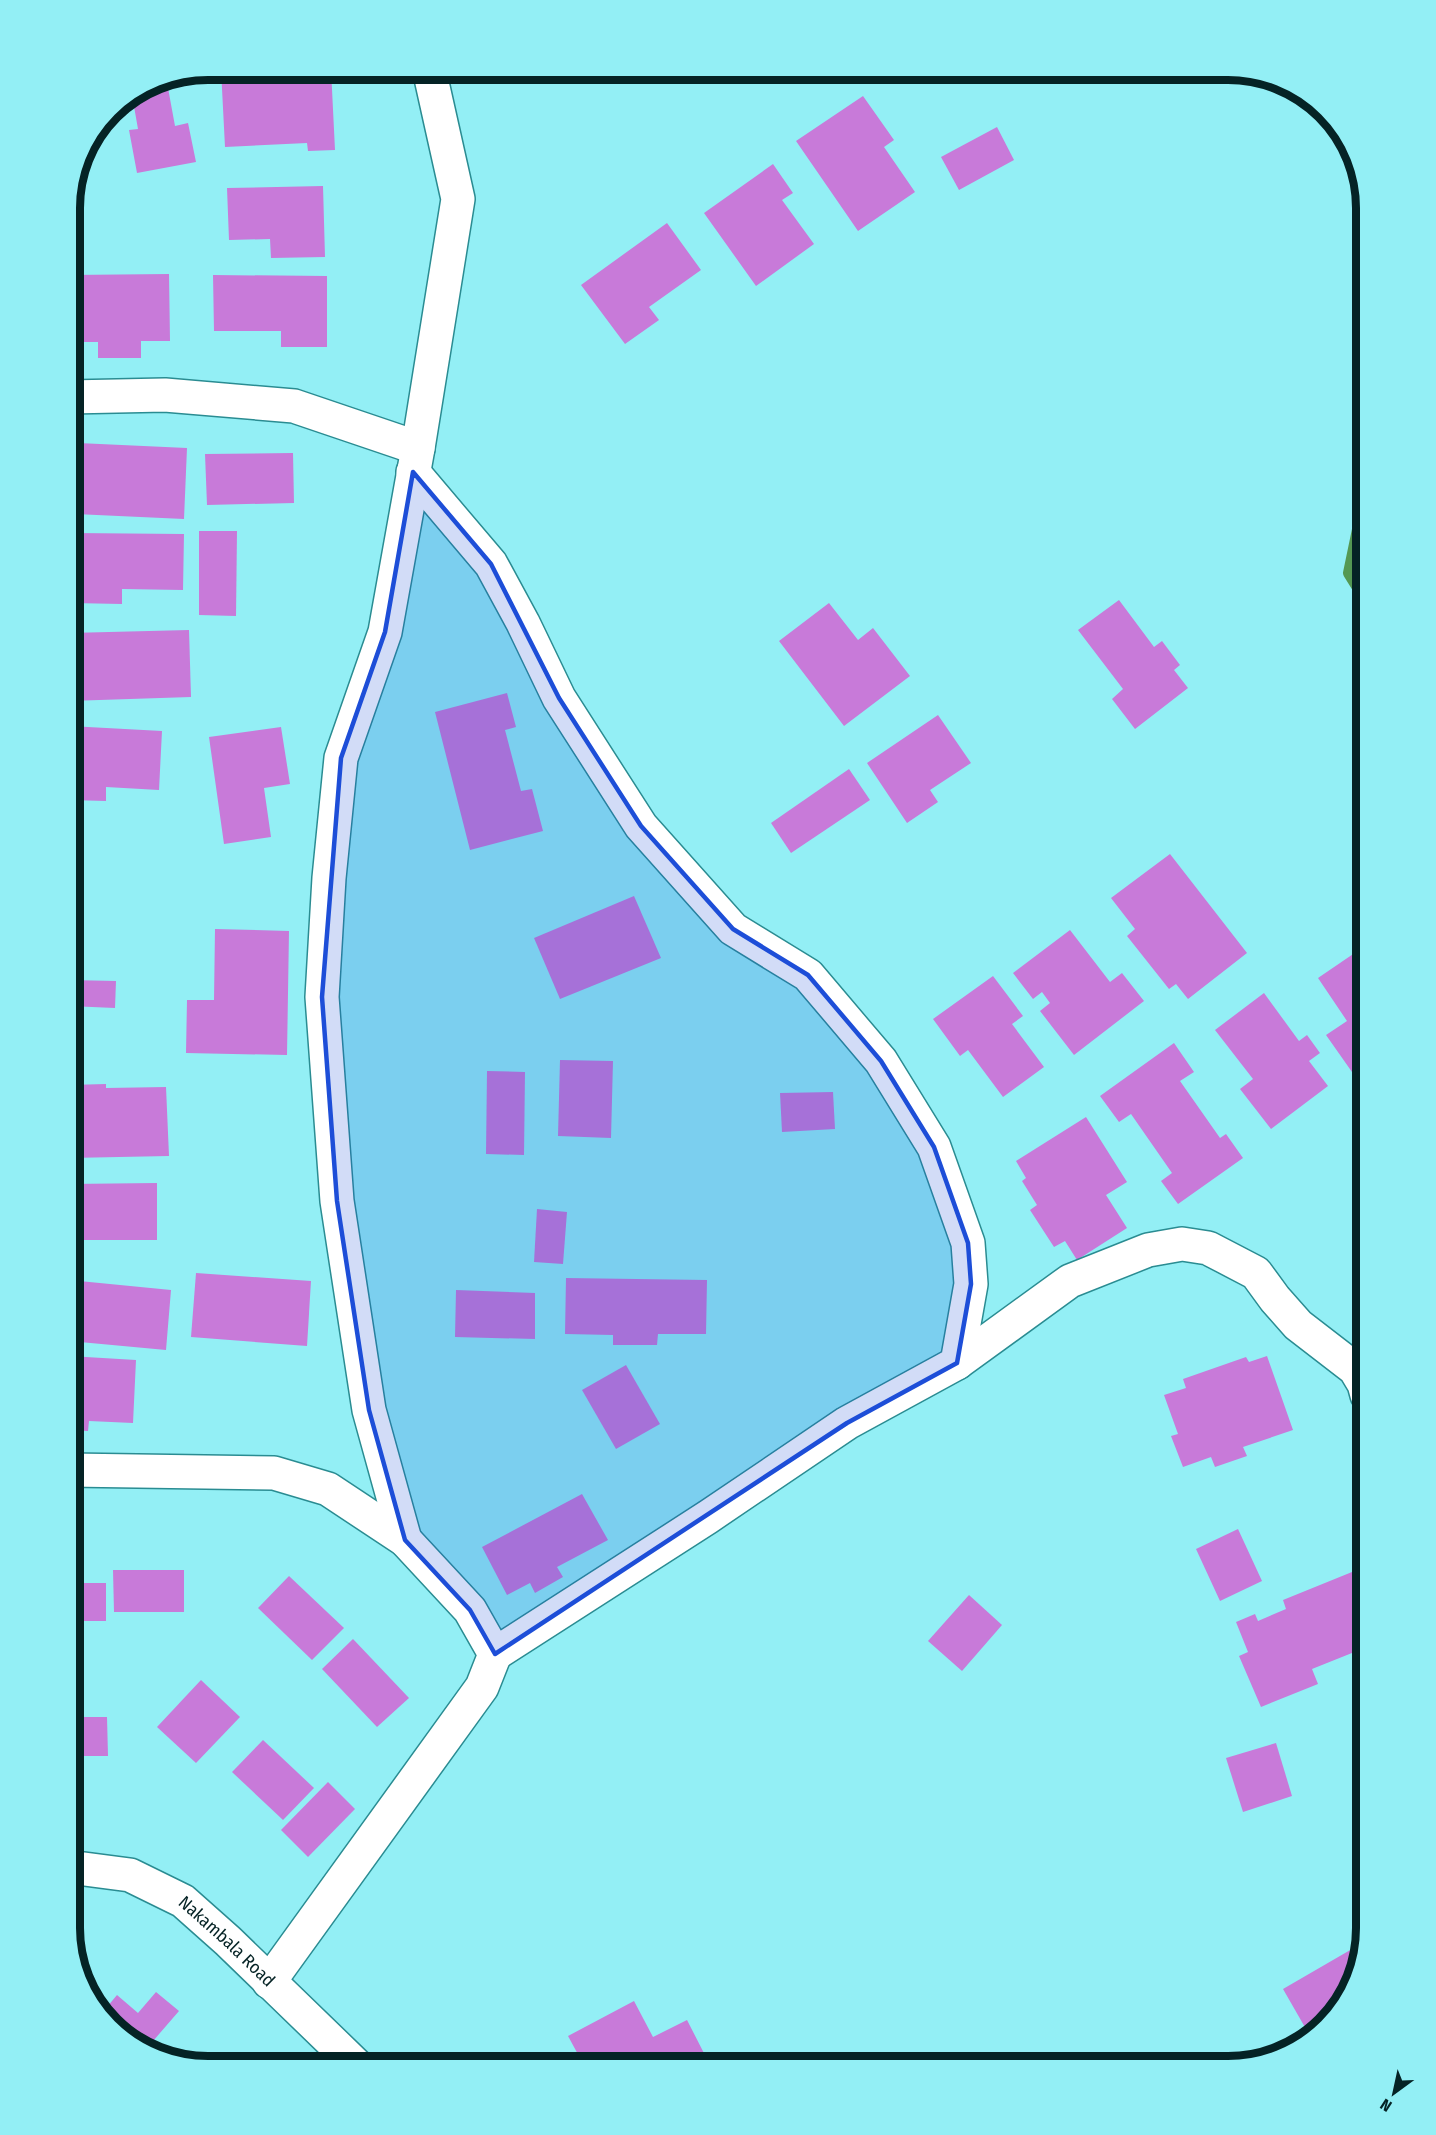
<svg xmlns="http://www.w3.org/2000/svg" width="1436" height="2135" font-family="'Fira Sans Condensed',sans-serif">
  <style>
    .lines { fill: none; stroke-linecap: round; stroke-linejoin: round }
    .stream { stroke: #549853; stroke-width: 12 }
    .building { fill: #c87ad9 }
    .street-casing { stroke: #2a8c92; stroke-width: 36 }
    .secondary-casing { stroke: #2a8c92; stroke-width: 36 }
    .street { stroke: #fff; stroke-width: 33 }
    .secondary { stroke: #fff; stroke-width: 33 }
    .marked { fill: #1d4ed8; fill-opacity: 0.2; stroke: #1d4ed8; stroke-width: 4.5; stroke-linejoin: round }
    .labels { text-anchor: middle; dominant-baseline: central; stroke-width: 4.5; stroke-linejoin: round; paint-order: stroke }
    .street-label { font-size: 18px; fill: #052325; stroke: #93eff5 }
    .rim { fill: none; stroke: #052325; stroke-width: 8 }
  </style>
  <rect width="100%" height="100%" fill="#93eff5"/>
  <g class="lines">
    <!-- stream -->
    <polyline class="stream" points="1367,602 1349,573 1367,486"/>
  </g>
  <!-- building -->
  <g class="building">
    <polygon points="221,69 331,69 335,150 308,151 307,143 225,147"/>
    <polygon points="168,88 175,126 188,123 196,162 137,173 129,130 138,129 132,95"/>
    <polygon points="863,96 894,140 884,147 915,192 858,231 796,141"/>
    <polygon points="997,127 1014,160 959,190 941,157"/>
    <polygon points="773,164 793,193 782,200 814,244 756,286 704,213"/>
    <polygon points="323,186 325,257 271,258 270,239 229,240 227,188"/>
    <polygon points="667,223 701,270 649,307 659,320 625,344 581,285"/>
    <polygon points="169,274 170,341 141,341 141,358 98,358 98,342 69,342 69,275"/>
    <polygon points="213,275 327,276 327,347 281,347 281,331 214,331"/>
    <polygon points="78,443 187,448 184,519 75,514"/>
    <polygon points="293,453 294,503 207,505 205,454"/>
    <polygon points="199,531 237,531 236,616 199,615"/>
    <polygon points="72,533 184,534 183,590 122,589 122,604 71,603"/>
    <polygon points="1119,600 1154,647 1162,641 1180,665 1174,670 1188,688 1135,729 1112,699 1123,689 1078,630"/>
    <polygon points="829,603 858,640 873,628 910,676 844,726 779,641"/>
    <polygon points="189,630 191,697 69,701 69,633"/>
    <polygon points="507,693 516,727 505,730 521,791 532,789 543,831 470,850 435,712"/>
    <polygon points="938,715 971,763 930,790 938,802 907,823 867,763"/>
    <polygon points="69,726 162,731 159,790 106,787 106,801 69,800"/>
    <polygon points="281,727 290,784 264,788 271,837 224,844 209,737"/>
    <polygon points="849,769 870,800 791,853 771,823"/>
    <polygon points="1170,854 1247,953 1188,999 1176,984 1169,989 1127,936 1135,929 1111,898"/>
    <polygon points="634,896 661,958 560,999 534,938"/>
    <polygon points="215,929 289,931 287,1055 186,1053 187,1000 214,1000"/>
    <polygon points="1070,930 1110,982 1122,973 1144,1001 1074,1055 1040,1011 1050,1003 1042,992 1033,999 1013,973"/>
    <polygon points="1362,948 1367,956 1367,1062 1352,1072 1326,1035 1347,1021 1318,978"/>
    <polygon points="993,976 1023,1016 1012,1024 1044,1067 1003,1097 968,1050 960,1056 933,1019"/>
    <polygon points="69,980 116,981 115,1008 69,1006"/>
    <polygon points="1264,993 1299,1041 1307,1035 1320,1053 1309,1061 1328,1086 1271,1129 1240,1089 1253,1079 1215,1030"/>
    <polygon points="1174,1043 1194,1072 1180,1081 1220,1138 1226,1134 1243,1158 1178,1204 1161,1181 1172,1173 1131,1114 1119,1122 1100,1096"/>
    <polygon points="560,1060 613,1061 611,1138 558,1136"/>
    <polygon points="487,1071 525,1072 524,1155 486,1154"/>
    <polygon points="106,1084 106,1088 166,1087 169,1156 69,1158 69,1085"/>
    <polygon points="833,1092 835,1129 782,1132 780,1093"/>
    <polygon points="1086,1117 1127,1182 1106,1195 1127,1228 1077,1260 1065,1241 1054,1247 1030,1210 1037,1205 1022,1181 1026,1178 1016,1161"/>
    <polygon points="157,1183 157,1240 69,1240 69,1184"/>
    <polygon points="537,1209 567,1212 563,1264 534,1262"/>
    <polygon points="196,1273 311,1281 307,1346 191,1337"/>
    <polygon points="566,1278 707,1280 706,1334 658,1334 657,1345 613,1345 613,1335 565,1334"/>
    <polygon points="69,1280 171,1290 166,1350 69,1341"/>
    <polygon points="456,1290 535,1293 535,1339 455,1337"/>
    <polygon points="69,1356 136,1360 133,1423 89,1421 88,1431 69,1430"/>
    <polygon points="1267,1356 1293,1430 1243,1447 1247,1456 1215,1467 1211,1457 1183,1467 1171,1436 1178,1434 1164,1395 1186,1388 1183,1379 1246,1357 1249,1362"/>
    <polygon points="626,1365 660,1424 616,1449 582,1390"/>
    <polygon points="582,1494 608,1540 557,1567 563,1577 535,1593 530,1583 507,1595 482,1547"/>
    <polygon points="1238,1529 1262,1581 1220,1601 1196,1549"/>
    <polygon points="113,1570 184,1570 184,1612 114,1612"/>
    <polygon points="1352,1572 1360,1593 1367,1590 1367,1647 1312,1669 1318,1684 1261,1707 1239,1656 1248,1652 1236,1622 1255,1614 1258,1621 1286,1609 1283,1600"/>
    <polygon points="289,1576 344,1628 312,1660 258,1608"/>
    <rect x="69" y="1583" width="37" height="38"/>
    <polygon points="969,1595 1002,1625 962,1671 928,1641"/>
    <polygon points="353,1639 409,1698 377,1727 322,1669"/>
    <polygon points="201,1680 240,1717 196,1763 157,1727"/>
    <polygon points="69,1717 107,1717 108,1756 69,1756"/>
    <polygon points="263,1740 314,1788 283,1820 232,1772"/>
    <polygon points="1276,1743 1292,1796 1243,1812 1226,1758"/>
    <polygon points="328,1782 355,1809 308,1857 281,1830"/>
    <polygon points="1352,1949 1357,1958 1359,1957 1348,1997 1310,2036 1283,1989"/>
    <polygon points="156,1992 179,2011 147,2048 131,2043 102,2013 117,1995 138,2013"/>
    <polygon points="634,2001 653,2037 687,2020 709,2063 704,2066 565,2066 580,2058 568,2036"/>
  </g>
  <g class="lines">
    <!-- street casing -->
    <g class="street-casing">
      <g id="street">
        <polyline points="69,397 165,395 294,406 418,448"/>
        <polyline points="413,472 491,564 523,623 559,698 641,826 733,929 808,975 881,1061 934,1147 968,1243 971,1284 957,1363 847,1423 708,1517 495,1654"/>
        <polyline points="957,1363 1070,1281 1148,1250 1182,1244 1208,1248 1256,1273 1275,1299 1298,1325 1355,1369 1364,1384 1367,1395"/>
        <polyline points="69,1470 274,1473 328,1489 405,1540 470,1610 495,1654 482,1687 269,1982"/>
        <polyline points="405,1540 369,1410 337,1201 322,997 329,878 341,758 385,632 418,448 458,199 429,69"/>
      </g>
    </g>
    <!-- secondary casing -->
    <g class="secondary-casing">
      <g id="secondary">
        <path id="s1" d="M69,1867L130,1875L183,1901L228,1941L357,2066"/>
      </g>
    </g>
    <!-- street -->
    <use href="#street" class="street"/>
    <!-- secondary -->
    <use href="#secondary" class="secondary"/>
  </g>
  <!-- marked area -->
  <path class="marked" d="M413,472L491,564L559,698L641,826L733,929L808,975L881,1061L934,1147L968,1243L971,1284L957,1363L847,1423L495,1654L470,1610L405,1540L369,1410L337,1201L322,997L341,758L385,632Z"/>
  <g class="labels">
    <!-- street labels -->
    <g class="street-label">
      <text stroke="none"><textPath href="#s1" startOffset="180">Nakambala Road</textPath></text>
    </g>
  </g>
  <!-- crop -->
  <path d="M0 0H1436V2135H0ZM208 80H1228A128 128 0 0 1 1356 208V1928A128 128 0 0 1 1228 2056H208A128 128 0 0 1 80 1928V208A128 128 0 0 1 208 80Z" fill="#93eff5" fill-rule="evenodd"/>
  <path class="rim" d="M208 80H1228A128 128 0 0 1 1356 208V1928A128 128 0 0 1 1228 2056H208A128 128 0 0 1 80 1928V208A128 128 0 0 1 208 80Z"/>
  <!-- north arrow -->
  <g transform="translate(1394 2093) rotate(213)" stroke="#93eff5" stroke-width="4.5" paint-order="stroke">
  <path d="M0-4.5L10 22L0 15L-10 22Z" fill="#052325"/>
  <text y="-9" font-size="16" font-weight="bold" text-anchor="middle" fill="#052325">N</text>
  </g>
</svg>
